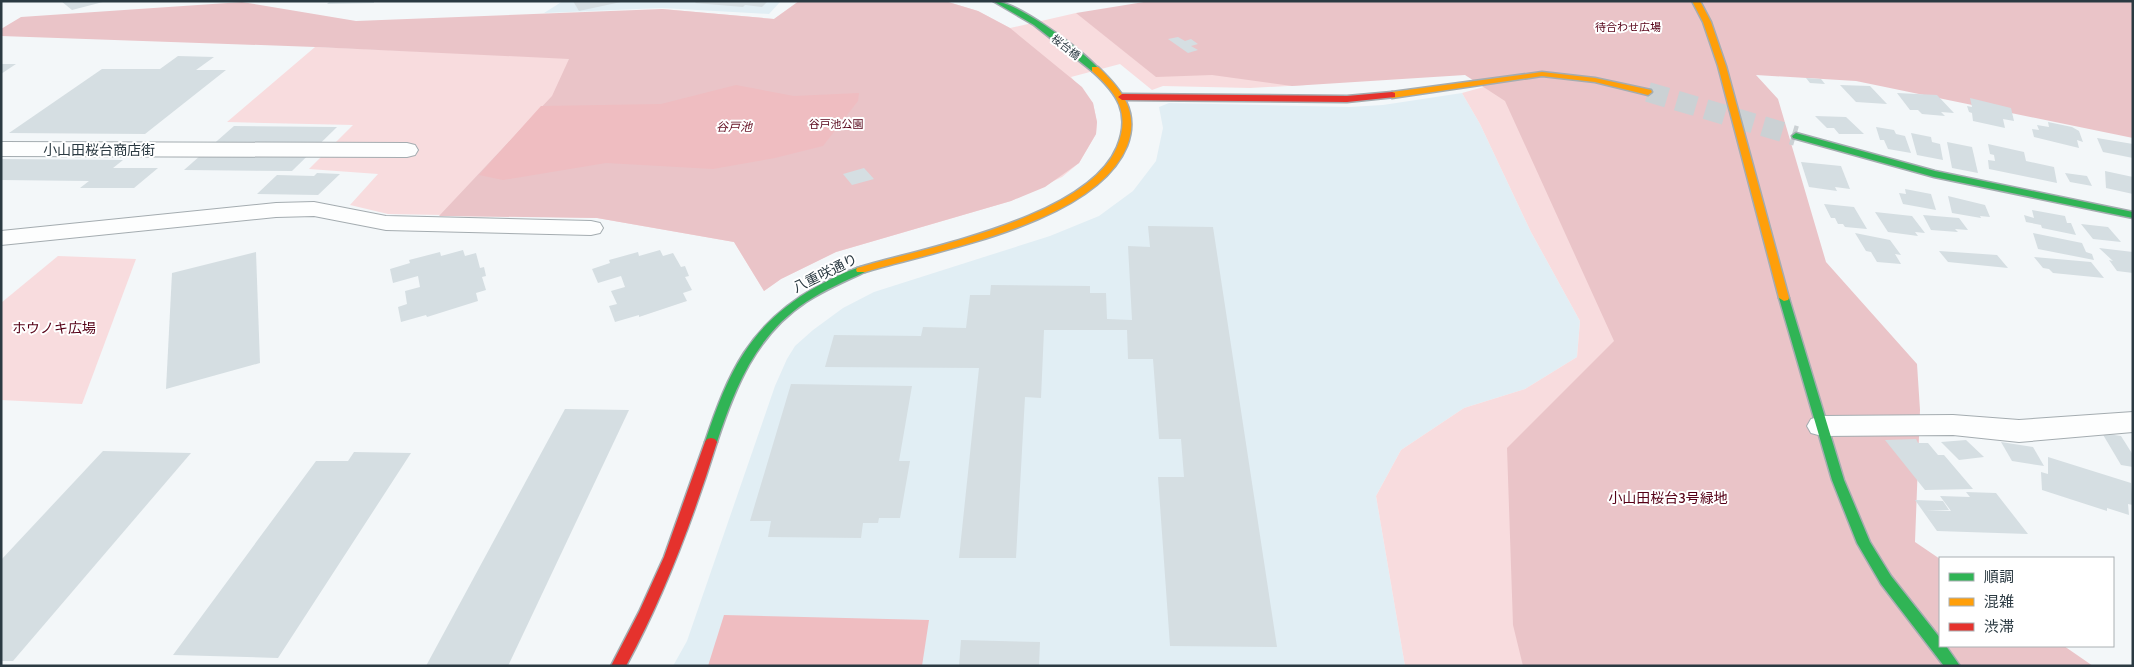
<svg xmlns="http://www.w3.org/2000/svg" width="2134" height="667" font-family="Cabin,'Noto Sans JP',sans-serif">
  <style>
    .built { fill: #e1eef4 }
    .green { fill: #f8dcde }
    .forest { fill: #eac4c8 }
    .water { fill: #efbdc1 }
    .building { fill: #d5dee2 }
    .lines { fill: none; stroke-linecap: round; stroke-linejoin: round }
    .secondary-tunnel { stroke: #cbd1d4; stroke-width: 20; stroke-dasharray: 20 10; stroke-linecap: butt }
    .street-casing { stroke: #a4acb0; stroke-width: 2 }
    .fast-casing { stroke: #a4acb0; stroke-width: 3 }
    .slow-casing { stroke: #a4acb0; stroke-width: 3 }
    .jam-casing { stroke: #a4acb0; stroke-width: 3 }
    .street { fill: #fdfefe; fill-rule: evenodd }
    .fast { fill: #30b455; fill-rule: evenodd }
    .slow { fill: #ff9f0a; fill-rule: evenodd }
    .jam { fill: #e5322d; fill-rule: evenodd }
    .labels { text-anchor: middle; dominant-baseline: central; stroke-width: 4; stroke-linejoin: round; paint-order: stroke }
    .far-park-label { font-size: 11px; fill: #550016; stroke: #fff }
    .far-street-label { font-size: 11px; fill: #2b3a42; stroke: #fff }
    .far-water-label { font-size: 12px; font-style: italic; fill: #640f22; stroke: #fff }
    .street-label { font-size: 14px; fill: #2b3a42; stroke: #fff }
    .park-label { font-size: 14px; fill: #550016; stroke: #fff }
  </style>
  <rect width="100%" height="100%" fill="#f3f7f9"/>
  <!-- built -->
  <g class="built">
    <polygon points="563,1 781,1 769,14 662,8 544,13"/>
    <polygon points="1462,93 1480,124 1531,232 1580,321 1577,357 1525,389 1464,408 1401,450 1376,496 1405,666 673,666 687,641 775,386 787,359 795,346 813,330 843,308 874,292 1050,236 1099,216 1133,191 1156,161 1163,128 1159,107 1169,103 1349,107 1383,105"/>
  </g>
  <!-- green -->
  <g class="green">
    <polygon points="799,1 945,1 978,11 1010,28 1076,13 1166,15 1306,85 1250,88 1163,86 1152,90 1120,64 1071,77 1093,103 1097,122 1096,134 1079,163 1062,177 1011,201 836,252 781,279 764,291 734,242 597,218 388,214 350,205 378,174 309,169 353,125 227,122 315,47 484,54 662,9 774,19"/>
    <polygon points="1523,76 1953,666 1405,666 1376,496 1401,450 1464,408 1525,389 1577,357 1580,321 1531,232 1480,124 1462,93"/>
    <polygon points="58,256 136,259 82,404 1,400 1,303"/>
  </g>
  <!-- forest -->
  <g class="forest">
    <polygon points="799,1 945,1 978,11 1010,28 1082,87 1093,103 1097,122 1096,134 1079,163 1045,187 1011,201 836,252 781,279 764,291 734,242 597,218 439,216 552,96 569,59 315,47 1,36 1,29 21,17 242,2 356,21 662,9 774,19"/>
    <polygon points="1150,1 2133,2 2133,138 1856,81 1756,75 1778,99 1826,262 1917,364 1920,410 1915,542 1940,559 1940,646 2064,646 2093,666 1523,666 1513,625 1507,448 1614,341 1505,101 1465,75 1292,86 1212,75 1156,77 1076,13"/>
  </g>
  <!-- water -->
  <g class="water">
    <polygon points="736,85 794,96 859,93 858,101 823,146 775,158 713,169 606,163 503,180 479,175 541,106 661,104"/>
    <polygon points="724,615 929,620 922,666 708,666"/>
  </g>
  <!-- building -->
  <g class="building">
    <polygon points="61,1 103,1 103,2 72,10"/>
    <polygon points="330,1 374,1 374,3 327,4"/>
    <polygon points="573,1 621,1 621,2 579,11"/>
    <polygon points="697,1 768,1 762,7 745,5 743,7 695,3"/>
    <polygon points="1178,37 1185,41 1191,39 1198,44 1191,46 1198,50 1188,53 1168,39"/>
    <polygon points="178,56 214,57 196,70 226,70 145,134 9,133 102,69 160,69"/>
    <polygon points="1,64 16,64 1,74"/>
    <polygon points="1806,78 1821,79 1825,84 1810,83"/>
    <polygon points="1840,85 1870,86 1887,104 1856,102"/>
    <polygon points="1897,93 1937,95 1954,113 1941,112 1945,116 1922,114 1918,110 1910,110"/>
    <polygon points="1970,98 2011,108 2014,121 2003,119 2005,128 1973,121 1972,113 1969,112 1967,106 1972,107"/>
    <polygon points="1815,116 1846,117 1864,134 1839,134 1834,128 1827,128"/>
    <polygon points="2048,122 2072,127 2079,131 2083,142 2077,140 2079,148 2034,137 2032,129 2039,130 2037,125 2049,127"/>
    <polygon points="234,126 337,127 292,171 184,170"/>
    <polygon points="1876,127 1894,130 1896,134 1905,136 1911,153 1888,149 1884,140 1880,140"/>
    <polygon points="1911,133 1931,137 1932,142 1940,144 1943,160 1917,155"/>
    <polygon points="2097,138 2133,144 2133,158 2103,152"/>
    <polygon points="1947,142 1972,147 1978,173 1952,168"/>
    <polygon points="1988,144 2024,152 2026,161 2054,167 2057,183 1989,169 1988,160 1995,161 1994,155 1990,154"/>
    <polygon points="1,159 123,160 113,168 158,168 134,188 80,188 89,181 1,180"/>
    <polygon points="1801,162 1841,166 1850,189 1835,187 1837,191 1809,187"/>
    <polygon points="864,168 874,179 852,185 843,174"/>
    <polygon points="2105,171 2133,177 2133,194 2106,188"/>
    <polygon points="317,173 340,174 318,195 257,194 277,175 314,176"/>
    <polygon points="2065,173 2087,176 2092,186 2070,182"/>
    <polygon points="1905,189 1931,194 1936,210 1903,204 1899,193 1906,194"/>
    <polygon points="1948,196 1985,205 1990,217 1980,216 1981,218 1952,213"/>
    <polygon points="1824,204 1854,207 1867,229 1845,227 1843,224 1838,224 1835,218 1831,218"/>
    <polygon points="2032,210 2065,216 2067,223 2071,223 2076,235 2042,228 2041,225 2026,222 2024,215 2034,218"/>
    <polygon points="1875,212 1912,216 1925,233 1915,232 1918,236 1888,232"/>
    <polygon points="1923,215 1959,218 1968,230 1955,229 1958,232 1931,230"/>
    <polygon points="2081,224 2108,227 2121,242 2093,239"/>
    <polygon points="1148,226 1213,227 1277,647 1170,646 1158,477 1184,477 1181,439 1159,439 1153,359 1128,359 1127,330 1044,330 1041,398 1025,397 1016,558 959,558 979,368 825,367 834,335 921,336 923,327 966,328 970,295 990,295 991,285 1090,286 1090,293 1106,293 1107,319 1132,320 1128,246 1150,247"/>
    <polygon points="1855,233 1890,240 1901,255 1895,254 1901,264 1877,262 1871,252 1866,251"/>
    <polygon points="2033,233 2082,243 2086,252 2092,254 2094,260 2038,249"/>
    <polygon points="2099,248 2133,252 2133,273 2117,271 2109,260 2113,261"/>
    <polygon points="463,250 465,256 476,253 480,268 484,267 486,276 482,277 486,290 476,293 478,301 427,317 426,315 401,322 398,307 407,304 405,291 420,287 418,276 393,283 390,269 410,263 409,260 440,252 441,256"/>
    <polygon points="660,250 663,256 673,253 681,267 685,266 689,276 685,277 692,290 683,293 687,301 639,317 639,315 615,322 609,306 617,304 611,291 625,287 621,276 598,283 592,269 610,263 609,260 638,252 639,256"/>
    <polygon points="1939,251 1997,255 2008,268 1948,262"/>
    <polygon points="256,252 260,363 166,389 172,273"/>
    <polygon points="2034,257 2091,262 2104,278 2053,273 2049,269 2043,268"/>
    <polygon points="791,384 912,386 899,461 910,461 900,518 879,518 878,523 863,523 861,538 768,537 771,521 750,521"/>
    <polygon points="565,409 629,410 508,666 426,666"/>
    <polygon points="2102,433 2121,436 2133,455 2133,467 2121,465"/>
    <polygon points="1916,439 1918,443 1928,443 1938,455 1944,455 1973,489 1925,490 1885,440"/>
    <polygon points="1966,440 1984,457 1959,460 1941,442"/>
    <polygon points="2001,442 2033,447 2044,466 2012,461"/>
    <polygon points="103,451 191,453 13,661 1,661 1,560"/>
    <polygon points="354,452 411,453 278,658 173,655 316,461 348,461"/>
    <polygon points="2048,457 2131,483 2133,505 2128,504 2129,515 2107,508 2107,511 2042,490 2041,472 2048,474"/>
    <polygon points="1966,492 1996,493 2028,534 1937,531 1915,500 1943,501 1949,510 1926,510 1951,511 1940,496 1970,497"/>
    <polygon points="961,640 1040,642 1039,666 959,666"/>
  </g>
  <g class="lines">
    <!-- secondary-tunnel -->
    <polyline class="secondary-tunnel" points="1648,92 1796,136"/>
    <!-- street casing -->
    <g class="street-casing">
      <g id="street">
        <polygon points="1,142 407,143 415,145 418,150 415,155 407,157 1,156"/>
        <polygon points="314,202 386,216 591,221 600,223 603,228 600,233 591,235 386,230 314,216 276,217 1,245 1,231 276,203"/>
        <polygon points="2133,412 2133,432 2019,442 1953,435 1822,436 1811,433 1807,426 1811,419 1822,416 1953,415 2019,420"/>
      </g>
    </g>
    <!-- fast casing -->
    <g class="fast-casing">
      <g id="fast">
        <path d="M993,1C1017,1 1082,50 1099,69L1092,71L1034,25Z"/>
        <polygon points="1796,133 1935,171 2133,212 2133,218 1934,177 1793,138 1792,136"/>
        <path d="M861,267L865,268L866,270L865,272C845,281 824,290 806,302C756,335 735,387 717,442L715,445H707L705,442C728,373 749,325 816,287C829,280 846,271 861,267Z"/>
        <polygon points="1784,295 1789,298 1844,480 1870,542 1891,576 1940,638 1940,646 1946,646 1960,666 1944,666 1881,584 1857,543 1832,480 1779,298"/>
      </g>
    </g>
    <!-- slow casing -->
    <g class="slow-casing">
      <g id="slow">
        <polygon points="1692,1 1700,1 1711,22 1726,66 1789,298 1788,300 1784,301 1779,298 1718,66 1703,22"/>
        <path d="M1092,67H1098C1122,90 1140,112 1127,146C1096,223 938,250 865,272H857L856,270L857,268C926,247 1087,218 1117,147C1131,113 1117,93 1092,71Z"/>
        <polygon points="1542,72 1595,78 1651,90 1652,92 1648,95 1595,82 1542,76 1392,98 1388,95 1392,92"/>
      </g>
    </g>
    <!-- jam casing -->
    <g class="jam-casing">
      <g id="jam">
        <polygon points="1392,92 1395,93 1395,97 1347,102 1122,100 1118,97 1122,94 1347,96"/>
        <path d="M711,438L715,439L717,442C693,519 665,594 626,666H611L639,612L664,557L705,442L707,439Z"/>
      </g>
    </g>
    <!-- street -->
    <use href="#street" class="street"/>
    <!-- fast -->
    <use href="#fast" class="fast"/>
    <!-- slow -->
    <use href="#slow" class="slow"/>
    <!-- jam -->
    <use href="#jam" class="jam"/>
  </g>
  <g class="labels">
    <!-- far-park labels -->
    <g class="far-park-label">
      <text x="1628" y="27">待合わせ広場</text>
      <text x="836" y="124">谷戸池公園</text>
    </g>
    <!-- far-street labels -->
    <g class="far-street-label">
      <text transform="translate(1066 47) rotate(38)">桜台橋</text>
    </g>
    <!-- far-water labels -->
    <g class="far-water-label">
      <text x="734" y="126">谷戸池</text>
    </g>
    <!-- street labels -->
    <g class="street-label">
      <text x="99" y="150">小山田桜台商店街</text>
      <text transform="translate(825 273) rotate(-26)">八重咲通り</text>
    </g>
    <!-- park labels -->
    <g class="park-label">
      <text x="54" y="328">ホウノキ広場</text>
      <text x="1668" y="498">小山田桜台3号緑地</text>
    </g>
  </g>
  <!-- border -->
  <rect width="2134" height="667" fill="none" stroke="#2b3a42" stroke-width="5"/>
  <!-- legend -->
  <rect x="1939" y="557" width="175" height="90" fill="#ffffff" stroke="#aab0b3"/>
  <rect x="1949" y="573" width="25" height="8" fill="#30b455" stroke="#aab0b3"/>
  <text x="1984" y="582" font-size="15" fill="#2b3a42">順調</text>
  <rect x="1949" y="598" width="25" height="8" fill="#ff9f0a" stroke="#aab0b3"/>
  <text x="1984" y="607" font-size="15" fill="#2b3a42">混雑</text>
  <rect x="1949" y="623" width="25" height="8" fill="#e5322d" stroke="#aab0b3"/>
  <text x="1984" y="632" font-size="15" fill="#2b3a42">渋滞</text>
</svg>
